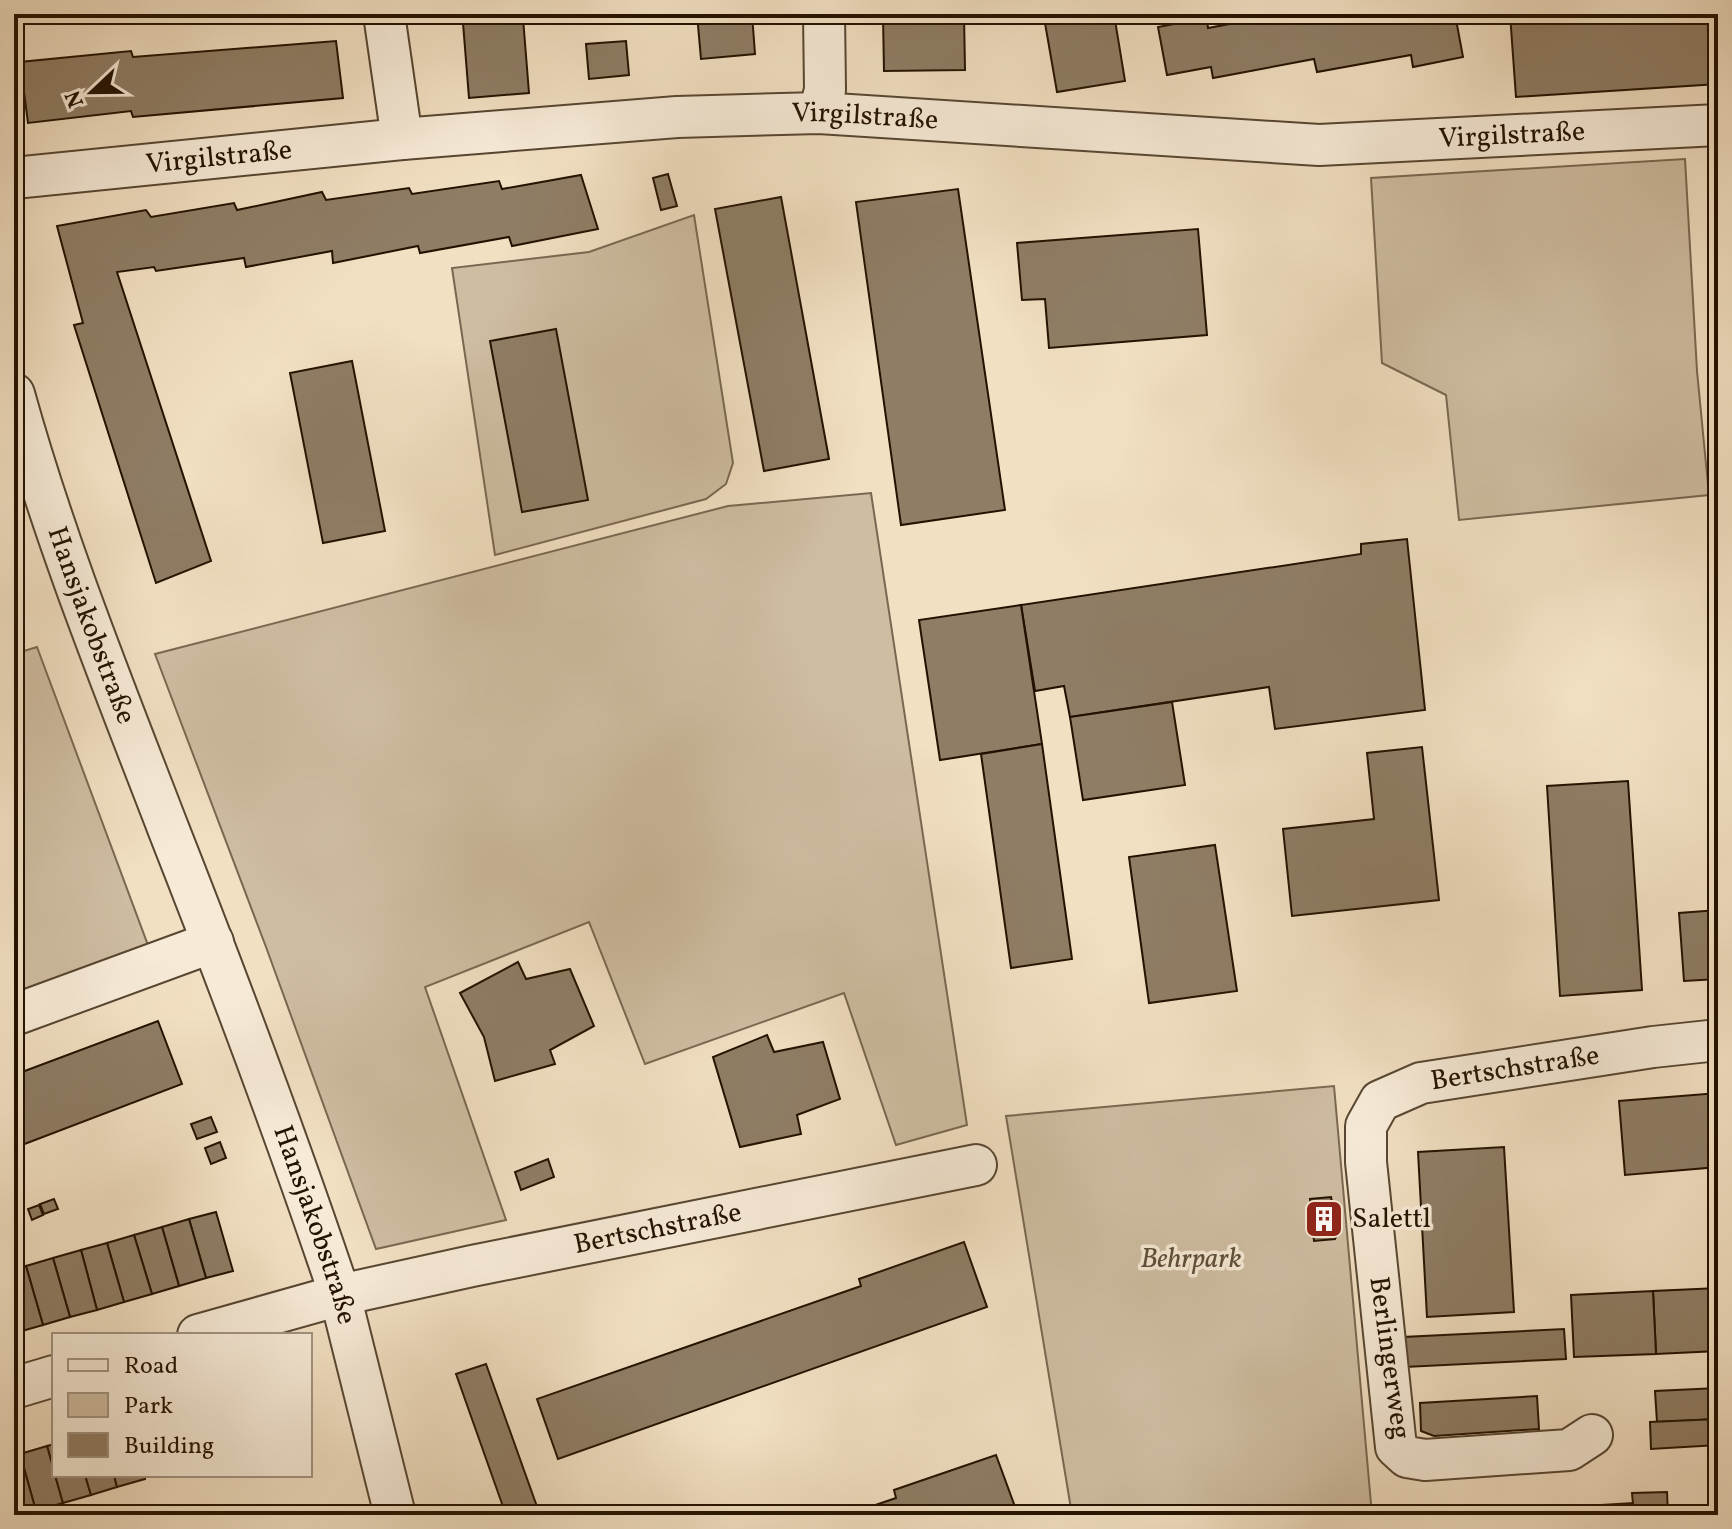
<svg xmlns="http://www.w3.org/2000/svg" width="1732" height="1529" font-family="Vollkorn,serif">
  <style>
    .green { fill: #cfbda2; stroke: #796851; stroke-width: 2 }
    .building { fill: #8f7d65; stroke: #231200; stroke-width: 2 }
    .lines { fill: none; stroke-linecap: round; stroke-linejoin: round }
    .minor-casing { stroke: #574631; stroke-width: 44 }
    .minor { stroke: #f7ebd8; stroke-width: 40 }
    .labels { text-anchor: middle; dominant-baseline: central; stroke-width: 7; stroke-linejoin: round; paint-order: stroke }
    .street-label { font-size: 28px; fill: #231200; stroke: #f7ebd8 }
    .poi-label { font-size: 28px; fill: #231200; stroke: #f7ebd8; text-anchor: start }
    .park-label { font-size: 28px; font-style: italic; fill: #5f4e39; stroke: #f7ebd8 }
  </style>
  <rect width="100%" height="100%" fill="#f2e0c3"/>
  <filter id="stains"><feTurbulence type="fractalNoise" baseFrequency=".0025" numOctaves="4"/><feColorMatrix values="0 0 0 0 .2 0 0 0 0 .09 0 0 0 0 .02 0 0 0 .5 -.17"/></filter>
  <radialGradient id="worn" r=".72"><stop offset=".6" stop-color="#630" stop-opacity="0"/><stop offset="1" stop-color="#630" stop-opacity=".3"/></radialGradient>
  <!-- green -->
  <g class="green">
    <polygon points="1685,159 1697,371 1709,495 1459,520 1446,395 1382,363 1371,178"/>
    <polygon points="694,215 733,463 726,484 706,499 495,555 452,268 589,252"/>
    <polygon points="871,493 967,1125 896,1145 844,993 645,1064 589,922 425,987 506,1220 376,1249 266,947 155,654 728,506"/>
    <polygon points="37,647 149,948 14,994 14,654"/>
    <polygon points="1334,1086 1372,1515 1072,1515 1006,1116"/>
  </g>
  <!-- building -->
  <g class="building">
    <polygon points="697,14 752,14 755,54 701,59"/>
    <polygon points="1098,14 1114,14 1125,81 1057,92 1045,23"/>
    <polygon points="1189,14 1206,14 1208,28 1283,14 1309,14 1310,21 1348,14 1455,14 1463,57 1413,67 1411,55 1317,72 1314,59 1213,78 1211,67 1167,75 1158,27 1190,21"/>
    <polygon points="1510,14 1718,14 1718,84 1516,97"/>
    <polygon points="964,15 965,70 884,71 883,16"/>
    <polygon points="523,18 529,93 469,98 463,23"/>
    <polygon points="336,41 343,98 133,117 131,111 28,123 20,62 131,51 133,57"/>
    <polygon points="626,41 629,75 589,79 586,44"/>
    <polygon points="668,174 677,206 661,210 653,178"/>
    <polygon points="581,175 598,229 512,246 509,237 420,253 418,246 333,263 332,251 246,267 244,258 156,271 154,267 117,272 211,561 156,583 74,325 83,323 57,226 146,210 151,217 234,203 237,210 322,192 326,200 409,188 412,194 499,181 502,189"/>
    <polygon points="958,189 1005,510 901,525 856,202"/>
    <polygon points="781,197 829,459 764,471 715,209"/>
    <polygon points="1198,229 1207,335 1049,348 1045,299 1022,300 1017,243"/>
    <polygon points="556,329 588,500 522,512 490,341"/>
    <polygon points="352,361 385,531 323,543 290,373"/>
    <polygon points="1407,539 1425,710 1275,729 1269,687 1070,717 1064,686 1035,691 1021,605 1361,554 1361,544"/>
    <polygon points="1021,605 1042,744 940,760 919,620"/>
    <polygon points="1172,702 1185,785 1083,800 1070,717"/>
    <polygon points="1042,744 1072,959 1011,968 981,754"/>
    <polygon points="1422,747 1439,900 1292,916 1283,829 1374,819 1367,753"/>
    <polygon points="1628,781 1642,990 1560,996 1547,786"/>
    <polygon points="1215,845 1237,991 1149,1003 1129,857"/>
    <polygon points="1718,910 1718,979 1684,981 1679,913"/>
    <polygon points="518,962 526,979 570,969 594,1026 550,1050 555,1064 495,1081 484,1037 460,993"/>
    <polygon points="158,1021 182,1084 14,1148 14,1075"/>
    <polygon points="767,1035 774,1052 823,1042 840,1099 797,1115 801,1134 740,1147 713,1057"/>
    <polygon points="1718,1093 1718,1167 1625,1175 1619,1101"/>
    <polygon points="211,1117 217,1132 197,1139 191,1124"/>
    <polygon points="220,1142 226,1158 211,1164 205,1148"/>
    <polygon points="1504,1147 1514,1312 1427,1317 1418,1152"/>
    <polygon points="548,1159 554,1177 521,1190 515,1172"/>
    <polygon points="1331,1197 1334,1214 1341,1225 1335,1239 1314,1241 1310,1199"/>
    <polygon points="54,1199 58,1209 44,1214 40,1204"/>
    <polygon points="39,1205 43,1215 32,1220 28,1209"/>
    <polygon points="216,1212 233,1271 206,1278 189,1219"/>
    <polygon points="189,1219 206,1278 179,1286 162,1227"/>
    <polygon points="162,1227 179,1286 152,1294 134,1235"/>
    <polygon points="134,1235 152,1294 124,1302 107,1243"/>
    <polygon points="964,1242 987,1307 558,1459 537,1399 861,1286 859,1279"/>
    <polygon points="107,1243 124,1302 97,1310 81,1250"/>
    <polygon points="81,1250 97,1310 70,1317 53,1258"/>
    <polygon points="53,1258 70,1317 43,1325 26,1266"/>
    <polygon points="26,1266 43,1325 15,1333 14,1269"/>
    <polygon points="1718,1288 1718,1351 1656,1354 1653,1291"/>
    <polygon points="1653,1291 1656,1354 1574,1357 1571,1295"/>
    <polygon points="1564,1329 1566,1359 1405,1367 1403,1337"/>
    <polygon points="486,1364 540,1515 506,1515 456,1374"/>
    <polygon points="1718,1388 1718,1419 1657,1422 1655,1391"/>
    <polygon points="1537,1396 1539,1429 1434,1436 1421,1431 1420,1403"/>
    <polygon points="1718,1419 1718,1445 1651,1449 1650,1422"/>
    <polygon points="54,1444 54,1471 47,1446"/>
    <polygon points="47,1446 63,1503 36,1511 20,1454"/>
    <polygon points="20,1454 36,1511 14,1515 14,1456"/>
    <polygon points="996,1455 1018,1515 846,1515 896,1498 894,1490"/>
    <polygon points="55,1475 85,1475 91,1495 63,1503"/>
    <polygon points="85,1475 114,1475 117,1487 91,1495"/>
    <polygon points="114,1475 144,1475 145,1479 117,1487"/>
    <polygon points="1667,1492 1668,1515 1634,1515 1632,1493"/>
    <polygon points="1633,1503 1634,1515 1602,1515 1602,1505"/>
    <polygon points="1602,1505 1602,1515 1571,1515 1571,1506"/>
    <polygon points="1571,1506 1571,1515 1540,1515 1540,1507"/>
    <polygon points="1415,1507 1416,1515 1384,1515 1384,1508"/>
    <polygon points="1540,1507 1540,1515 1509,1515 1509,1509"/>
    <polygon points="1509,1509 1509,1515 1478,1515 1478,1510"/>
    <polygon points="1478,1510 1478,1515 1447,1515 1447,1511"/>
    <polygon points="1447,1511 1447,1515 1416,1515 1416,1513"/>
  </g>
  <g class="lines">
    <!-- minor casing -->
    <g class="minor-casing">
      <g id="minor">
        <polyline points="384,14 402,139"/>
        <polyline points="819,113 825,90 824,14"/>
        <path id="s1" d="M14,178L402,139L677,117L819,113L1319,145L1718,125"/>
        <path id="s2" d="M14,394C55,542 113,685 168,828C229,983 287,1137 340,1295L395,1515"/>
        <polyline points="14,1015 213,942"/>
        <path id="s3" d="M198,1335L340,1295L472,1266L976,1165"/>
        <polyline points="14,1388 54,1376"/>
        <path id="s4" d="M1592,1435L1569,1450L1425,1460L1407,1457L1396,1447L1366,1162V1126L1380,1101L1421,1083L1653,1047L1718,1040"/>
      </g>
    </g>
    <!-- minor -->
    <use href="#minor" class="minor"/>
  </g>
  <!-- icons -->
  <defs>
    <g id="building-square" transform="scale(2)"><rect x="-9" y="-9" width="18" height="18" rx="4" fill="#8f2418" stroke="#f7ebd8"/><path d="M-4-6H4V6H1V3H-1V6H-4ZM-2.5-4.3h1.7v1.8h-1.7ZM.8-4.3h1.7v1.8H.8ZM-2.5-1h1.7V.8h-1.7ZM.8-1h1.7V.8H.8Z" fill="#fff"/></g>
  </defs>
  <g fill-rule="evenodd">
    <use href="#building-square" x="1324" y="1219"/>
  </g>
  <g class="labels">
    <!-- street labels -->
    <g class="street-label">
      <text stroke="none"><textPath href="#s1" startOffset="854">Virgilstraße</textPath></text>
      <text stroke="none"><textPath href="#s1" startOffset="1502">Virgilstraße</textPath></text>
      <text stroke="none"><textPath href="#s1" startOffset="206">Virgilstraße</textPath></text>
      <text stroke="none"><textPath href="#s2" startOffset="244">Hansjakobstraße</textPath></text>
      <text stroke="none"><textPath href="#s4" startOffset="696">Bertschstraße</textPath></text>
      <text stroke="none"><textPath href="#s2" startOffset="884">Hansjakobstraße</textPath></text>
      <text stroke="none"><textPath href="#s3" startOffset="472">Bertschstraße</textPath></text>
      <text transform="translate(1389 1358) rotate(82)">Berlingerweg</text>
    </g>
    <!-- poi labels -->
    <g class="poi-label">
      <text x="1352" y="1219">Salettl</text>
    </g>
    <!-- park labels -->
    <g class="park-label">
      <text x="1191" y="1259">Behrpark</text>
    </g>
  </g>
  <!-- margin -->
  <rect width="1732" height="1529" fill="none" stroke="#f2e0c3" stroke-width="48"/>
  <rect x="16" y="16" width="1700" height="1497" fill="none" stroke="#231200" stroke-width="4"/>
  <rect x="24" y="24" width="1684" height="1481" fill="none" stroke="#231200" stroke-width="2"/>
  <!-- legend -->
  <rect x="52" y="1333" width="260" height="144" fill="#f7ebd8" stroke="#a29482" stroke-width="2"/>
  <rect x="68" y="1359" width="40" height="12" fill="#f7ebd8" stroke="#a29482" stroke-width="2"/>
  <text x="124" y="1373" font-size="24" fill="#231200">Road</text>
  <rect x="68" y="1393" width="40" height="24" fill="#cfbda2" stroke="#a29482" stroke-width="2"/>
  <text x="124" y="1413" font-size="24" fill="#231200">Park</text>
  <rect x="68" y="1433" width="40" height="24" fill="#8f7d65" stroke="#a29482" stroke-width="2"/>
  <text x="124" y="1453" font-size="24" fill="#231200">Building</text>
  <!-- north arrow -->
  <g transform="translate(92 92) rotate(248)" stroke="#f7ebd8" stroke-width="6" paint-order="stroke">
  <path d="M0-6L14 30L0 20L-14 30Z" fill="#231200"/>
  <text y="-12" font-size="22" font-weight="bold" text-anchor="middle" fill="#231200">N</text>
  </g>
  <rect width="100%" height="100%" filter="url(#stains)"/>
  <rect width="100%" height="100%" fill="url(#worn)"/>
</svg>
